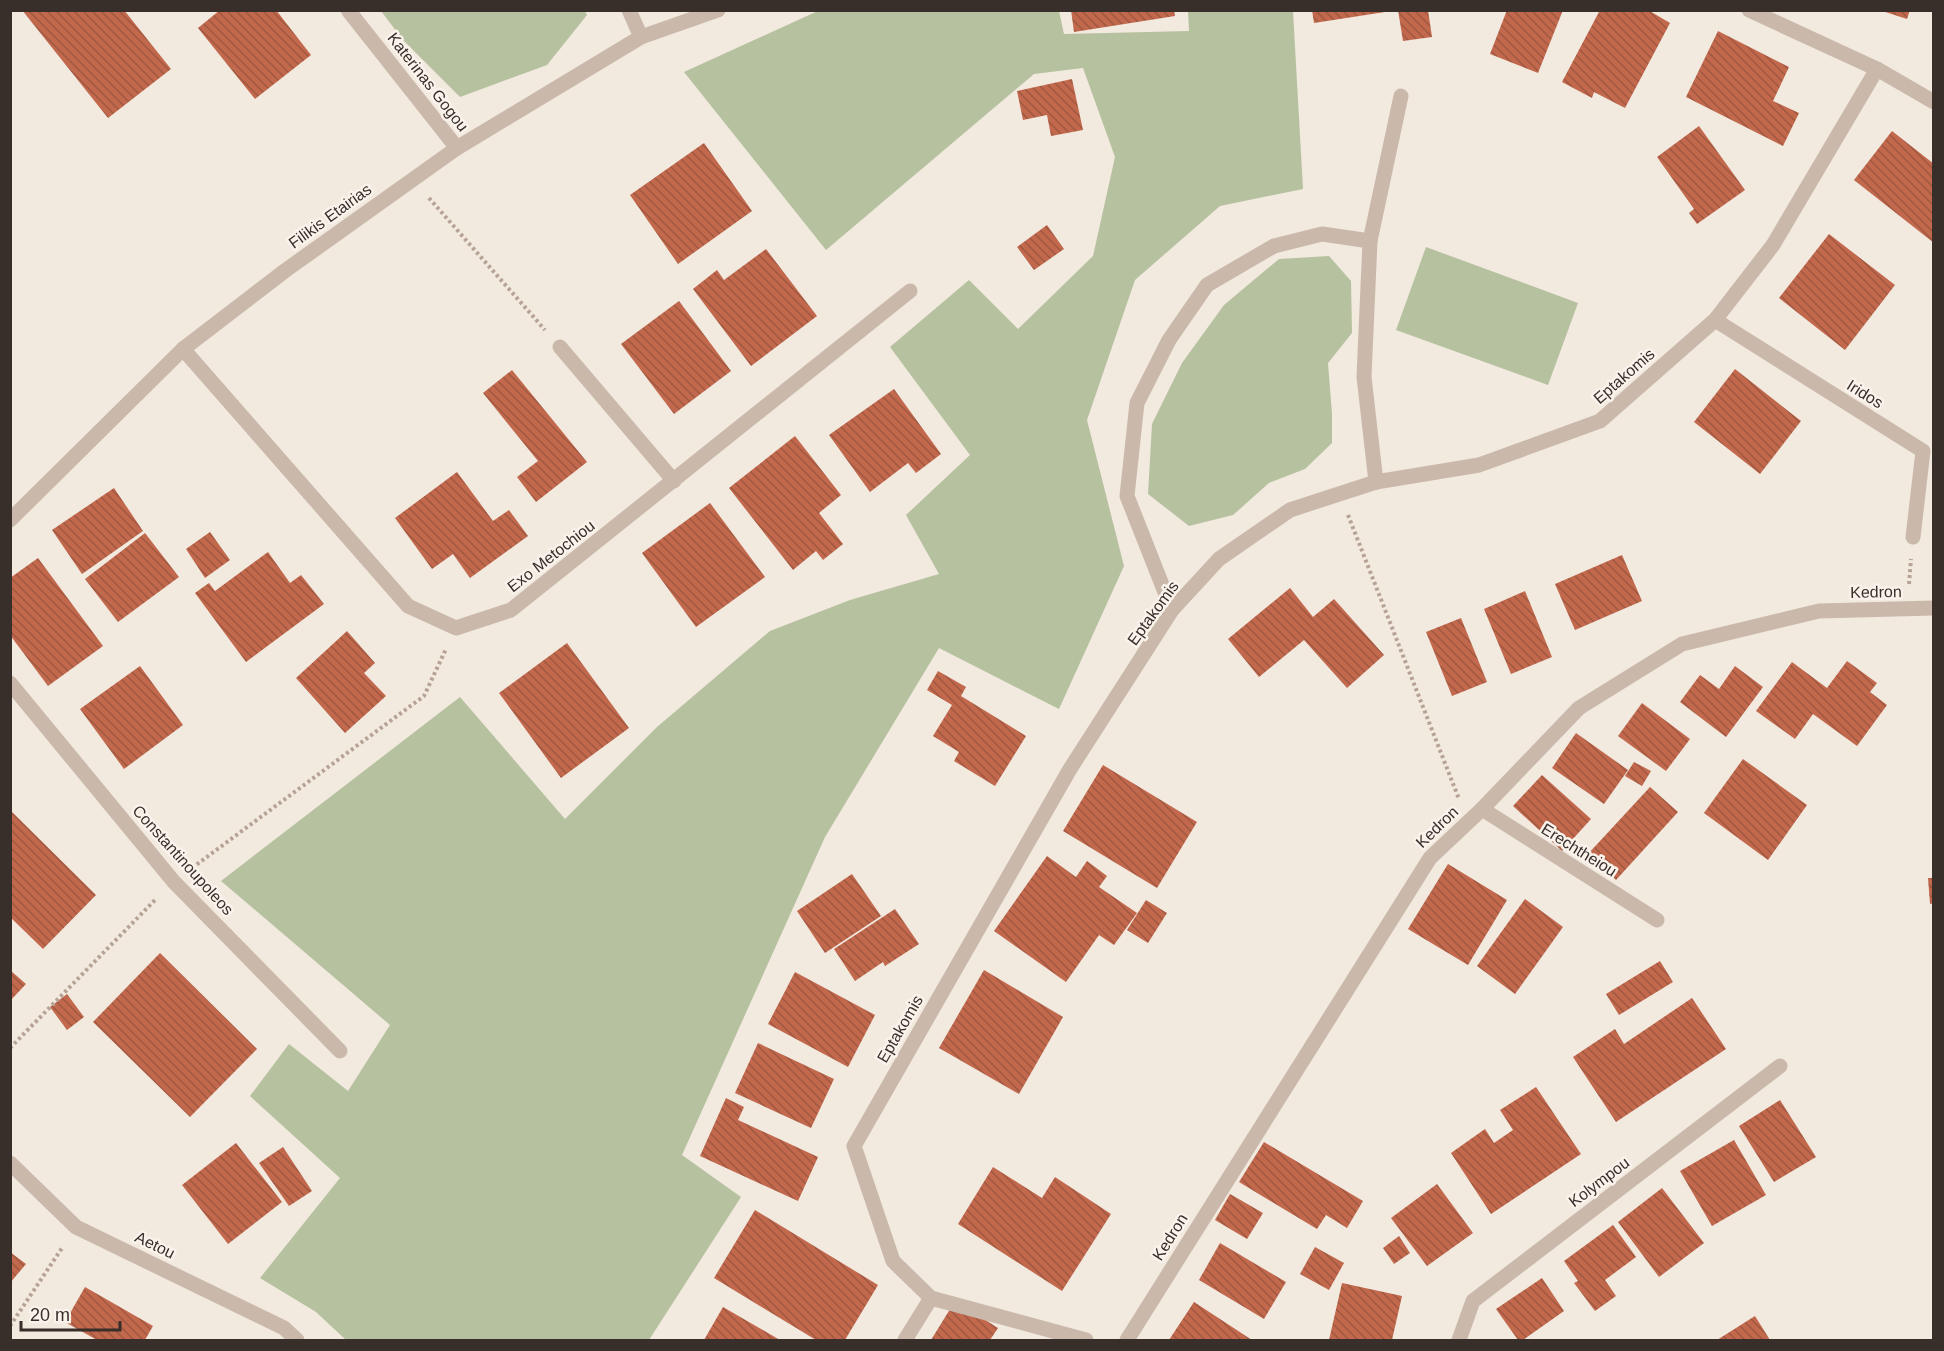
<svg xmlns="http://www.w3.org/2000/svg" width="1944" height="1351" font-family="Helvetica,sans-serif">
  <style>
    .grass { fill: #b6c19f }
    .building { fill: url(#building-back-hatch) }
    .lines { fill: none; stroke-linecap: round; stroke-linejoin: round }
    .path { stroke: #b6a395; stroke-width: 4; stroke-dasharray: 3 3; stroke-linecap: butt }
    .minor { stroke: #cab9ab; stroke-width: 15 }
    .labels { text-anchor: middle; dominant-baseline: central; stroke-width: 5; stroke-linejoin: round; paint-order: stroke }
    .street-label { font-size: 16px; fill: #382e2a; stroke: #faf3eb }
  </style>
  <defs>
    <pattern id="building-back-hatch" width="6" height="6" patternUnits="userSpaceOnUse" patternTransform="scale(1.5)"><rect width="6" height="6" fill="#c2694d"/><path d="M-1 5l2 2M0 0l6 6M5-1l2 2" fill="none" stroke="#9f5740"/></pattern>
  </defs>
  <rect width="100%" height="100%" fill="#f2e9df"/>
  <!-- grass -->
  <g class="grass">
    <polygon points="820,10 1059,11 1064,34 1189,31 1188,11 1293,11 1303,189 1220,206 1135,280 1087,420 1124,566 1059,709 939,648 825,837 682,1155 741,1197 649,1340 346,1340 316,1312 260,1278 340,1178 250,1096 289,1044 348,1091 390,1025 221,881 460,697 565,819 657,727 770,631 850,600 939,574 906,515 970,455 890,347 969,280 1018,329 1093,256 1115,157 1083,68 1034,74 826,250 684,72"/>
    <polygon points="585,11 587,15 547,65 460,97 403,40 381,11"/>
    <polygon points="1426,247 1578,303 1548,385 1396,330"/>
    <polygon points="1329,256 1351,281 1352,333 1328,363 1332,414 1332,443 1305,469 1269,483 1233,515 1189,526 1148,494 1152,424 1182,363 1224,305 1279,259"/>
  </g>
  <!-- building -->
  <g class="building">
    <polygon points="22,10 124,10 171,69 108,118"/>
    <polygon points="220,10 276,10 311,55 255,99 198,28"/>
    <polygon points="1071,10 1174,10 1175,16 1074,32"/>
    <polygon points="1312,10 1385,10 1385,12 1314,23"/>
    <polygon points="1398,10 1428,10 1432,37 1403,41"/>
    <polygon points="1507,10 1563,10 1538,73 1490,54"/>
    <polygon points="1600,10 1648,10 1670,23 1625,108 1594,92 1592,98 1562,82"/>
    <polygon points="1879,10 1910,10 1907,19"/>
    <polygon points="1718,31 1789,67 1773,101 1799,113 1783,146 1686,97"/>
    <polygon points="1072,79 1083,130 1051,136 1047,115 1023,120 1017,91"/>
    <polygon points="1699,126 1745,190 1697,224 1689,213 1694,209 1657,157"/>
    <polygon points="1892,131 1934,164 1934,243 1854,180"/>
    <polygon points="704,143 752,211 678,264 630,195"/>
    <polygon points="1047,225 1064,249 1034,270 1017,247"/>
    <polygon points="1829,234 1895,285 1845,350 1779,298"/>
    <polygon points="766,249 817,316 751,366 693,289 717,270 724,280"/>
    <polygon points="679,301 731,371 674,414 621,344"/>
    <polygon points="1735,369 1801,421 1760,474 1694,422"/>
    <polygon points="512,370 587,462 536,502 517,477 538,461 483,393"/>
    <polygon points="894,389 941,454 916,473 908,463 870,492 829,435"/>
    <polygon points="795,436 841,495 819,513 843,544 823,560 816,551 793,570 729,488"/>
    <polygon points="457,472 493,521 509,510 528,536 470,578 453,554 432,569 395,518"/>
    <polygon points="114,488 143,531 82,574 52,530"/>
    <polygon points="710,503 765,577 696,627 642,553"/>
    <polygon points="210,532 230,560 205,578 186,549"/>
    <polygon points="145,533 179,577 118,622 85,579"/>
    <polygon points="268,552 290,583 301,575 324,604 246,662 195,593 209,583 215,591"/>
    <polygon points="1622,555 1642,601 1575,630 1555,584"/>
    <polygon points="38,558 103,646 48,686 10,635 10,578"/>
    <polygon points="1290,588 1313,617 1334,599 1384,655 1347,688 1304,640 1259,677 1228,639"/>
    <polygon points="1525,591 1552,657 1511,674 1484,609"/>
    <polygon points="1461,618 1487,682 1452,696 1426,632"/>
    <polygon points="347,631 375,663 364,673 386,696 345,733 296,678"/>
    <polygon points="567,643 629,728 561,778 499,693"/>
    <polygon points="1847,661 1877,683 1870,692 1887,705 1857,746 1813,714 1795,739 1756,711 1792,662 1827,688"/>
    <polygon points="140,666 183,725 124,769 80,709"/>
    <polygon points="1735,666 1763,687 1726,737 1680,702 1700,675 1719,689"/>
    <polygon points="938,671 966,687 961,696 1026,736 995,786 954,761 959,752 933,736 952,705 927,690"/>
    <polygon points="1642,703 1690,739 1666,771 1618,736"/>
    <polygon points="1576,733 1628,770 1604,804 1552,768"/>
    <polygon points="1743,759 1807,805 1768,860 1704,813"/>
    <polygon points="1634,762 1651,771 1642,786 1625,776"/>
    <polygon points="1103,765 1197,822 1157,888 1063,831"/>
    <polygon points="1542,775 1591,819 1562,851 1513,806"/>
    <polygon points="1650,787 1678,812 1616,880 1588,854"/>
    <polygon points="10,810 96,895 43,949 10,917"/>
    <polygon points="1047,856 1076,877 1087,861 1107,876 1099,887 1137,913 1114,945 1099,935 1066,982 994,931"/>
    <polygon points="1448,864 1507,900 1468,965 1408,929"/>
    <polygon points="852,874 881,916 825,953 797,911"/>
    <polygon points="1928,878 1934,878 1934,903 1930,904"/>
    <polygon points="1525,899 1563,927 1515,994 1477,966"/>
    <polygon points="1146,900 1167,913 1148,943 1127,930"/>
    <polygon points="895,909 919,944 885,966 883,962 855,981 834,949"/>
    <polygon points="160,953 257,1049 190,1117 93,1022"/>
    <polygon points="1660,961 1673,982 1619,1015 1606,994"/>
    <polygon points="10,970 26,984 10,1001"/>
    <polygon points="984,970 1063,1017 1019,1094 939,1048"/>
    <polygon points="795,972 875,1015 848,1067 768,1024"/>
    <polygon points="67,994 84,1017 67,1030 50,1007"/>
    <polygon points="1692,998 1726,1049 1616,1122 1573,1057 1615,1029 1624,1044"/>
    <polygon points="758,1043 834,1079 811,1128 735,1093"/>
    <polygon points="1536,1087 1581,1154 1491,1214 1451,1153 1485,1129 1494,1143 1513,1130 1500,1110"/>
    <polygon points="726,1098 744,1107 738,1120 818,1157 798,1201 700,1156"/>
    <polygon points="1780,1100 1816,1157 1774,1182 1739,1126"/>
    <polygon points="1734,1140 1766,1195 1712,1226 1680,1171"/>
    <polygon points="1264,1142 1363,1201 1347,1228 1326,1215 1317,1229 1239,1182"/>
    <polygon points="236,1143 282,1202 228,1244 182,1185"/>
    <polygon points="283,1147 312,1191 289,1206 259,1163"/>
    <polygon points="993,1167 1042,1198 1055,1177 1111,1214 1062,1291 958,1224"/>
    <polygon points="1437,1184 1473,1233 1427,1266 1391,1218"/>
    <polygon points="1662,1188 1704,1243 1659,1277 1618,1222"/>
    <polygon points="1230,1194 1263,1213 1247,1239 1215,1220"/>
    <polygon points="755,1210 878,1285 845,1340 816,1340 714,1278"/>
    <polygon points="1613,1225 1636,1257 1605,1280 1616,1296 1595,1311 1574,1283 1578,1281 1564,1261"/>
    <polygon points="1399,1236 1410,1253 1394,1264 1383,1248"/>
    <polygon points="1220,1243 1286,1282 1264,1319 1199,1280"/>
    <polygon points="1315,1247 1344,1263 1329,1290 1300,1274"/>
    <polygon points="10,1252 26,1264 10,1283"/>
    <polygon points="1542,1278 1564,1311 1523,1340 1518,1340 1496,1309"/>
    <polygon points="1342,1283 1402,1296 1392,1340 1329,1340"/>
    <polygon points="85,1287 153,1326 145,1340 97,1340 65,1322"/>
    <polygon points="955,1301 998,1328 990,1340 931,1340"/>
    <polygon points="1194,1302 1252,1340 1169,1340"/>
    <polygon points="723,1307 780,1340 704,1340"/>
    <polygon points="1755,1316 1770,1340 1717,1340"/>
  </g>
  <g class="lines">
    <!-- path -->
    <g class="path">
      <polyline points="429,198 545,330"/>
      <polyline points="1348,515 1459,799"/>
      <polyline points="1909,584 1911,559"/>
      <polyline points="192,868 424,696 446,649"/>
      <polyline points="10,1048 157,898"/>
      <polyline points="10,1326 62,1248"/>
    </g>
    <!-- minor -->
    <g class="minor">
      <polyline points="348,10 457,148"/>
      <polyline points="629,10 641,37"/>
      <polyline points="1749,10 1877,69 1934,102"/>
      <polyline points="1715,320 1923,451 1913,537"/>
      <polyline points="560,347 674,481"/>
      <polyline points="183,349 408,606 456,628 511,610 910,291"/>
      <polyline points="1376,482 1364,377 1370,241 1401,96"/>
      <polyline points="10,520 183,349 286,270 457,148 641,37 718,10"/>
      <polyline points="1172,610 1127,496 1137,403 1169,340 1207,285 1274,246 1322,234 1370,241"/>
      <polyline points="10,683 174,882 340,1051"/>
      <polyline points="1482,809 1657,920"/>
      <polyline points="10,1163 76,1227 284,1328 297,1340"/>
      <polyline points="905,1340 931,1298"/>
      <polyline points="1086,1340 931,1298 893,1261 854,1146 1070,769 1172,610 1219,559 1290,510 1376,482 1479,465 1600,421 1715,320 1773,245 1877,69"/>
      <polyline points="1127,1340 1430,858 1482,809 1579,708 1682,644 1819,611 1934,608"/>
      <polyline points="1459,1340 1473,1301 1780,1066"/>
    </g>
  </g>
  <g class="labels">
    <!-- street labels -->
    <g class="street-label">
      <text transform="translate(428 82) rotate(52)">Katerinas Gogou</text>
      <text transform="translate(330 216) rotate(-36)">Filikis Etairias</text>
      <text transform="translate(1624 376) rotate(-41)">Eptakomis</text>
      <text transform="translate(1865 394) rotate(32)">Iridos</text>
      <text transform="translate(551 556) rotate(-38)">Exo Metochiou</text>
      <text transform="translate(1876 592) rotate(-1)">Kedron</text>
      <text transform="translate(1153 613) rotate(-54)">Eptakomis</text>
      <text transform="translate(1437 827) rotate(-44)">Kedron</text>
      <text transform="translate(1579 850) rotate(32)">Erechtheiou</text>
      <text transform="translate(183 860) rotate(48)">Constantinoupoleos</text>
      <text transform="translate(900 1029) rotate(-60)">Eptakomis</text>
      <text transform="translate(1599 1182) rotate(-37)">Kolympou</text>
      <text transform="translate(1170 1237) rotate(-58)">Kedron</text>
      <text transform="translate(155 1245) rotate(26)">Aetou</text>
    </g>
  </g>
  <!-- border -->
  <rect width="1944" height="1351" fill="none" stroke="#382e2a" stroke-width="24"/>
  <!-- scale -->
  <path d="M21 1321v9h99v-9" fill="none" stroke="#382e2a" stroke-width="3"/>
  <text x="30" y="1321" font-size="18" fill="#382e2a" stroke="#faf3eb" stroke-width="4.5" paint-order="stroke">20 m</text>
</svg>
